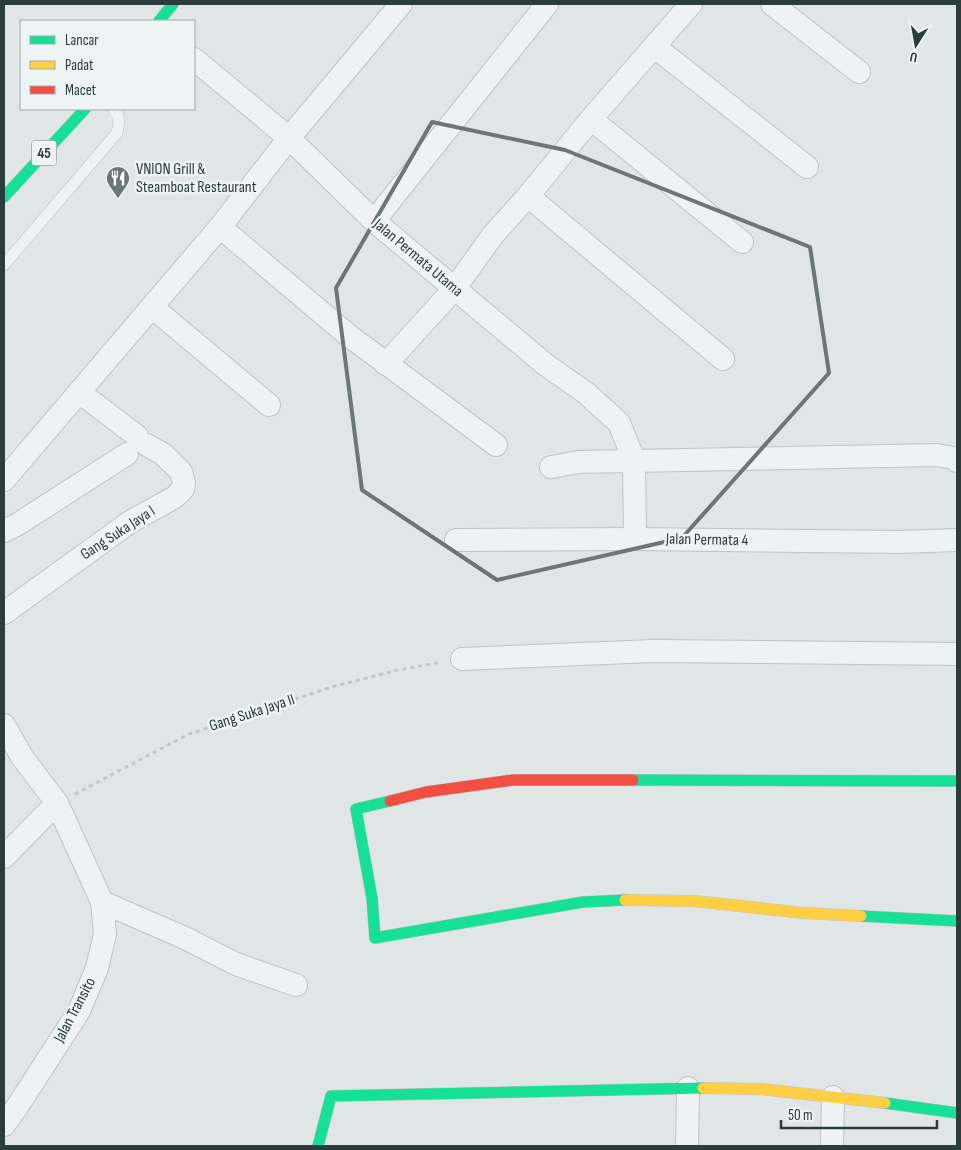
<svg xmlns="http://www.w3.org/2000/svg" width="961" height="1150" font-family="'Sofia Sans Condensed',sans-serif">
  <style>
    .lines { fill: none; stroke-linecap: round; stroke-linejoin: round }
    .lane-casing { stroke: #bfc3c3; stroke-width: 12 }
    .street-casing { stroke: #bfc3c3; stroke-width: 24 }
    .fast-casing { stroke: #bfc3c3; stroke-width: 12 }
    .slow-casing { stroke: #bfc3c3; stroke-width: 12 }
    .jam-casing { stroke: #bfc3c3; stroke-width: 12 }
    .path { stroke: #c1c6c6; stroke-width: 3; stroke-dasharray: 4 4; stroke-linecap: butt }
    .lane { stroke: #eff2f2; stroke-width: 11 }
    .street { stroke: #eff2f2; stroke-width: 22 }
    .fast { stroke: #16e098; stroke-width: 11 }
    .slow { stroke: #ffcf43; stroke-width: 11 }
    .jam { stroke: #f24e42; stroke-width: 11 }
    .marked { fill: none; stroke: #6a7776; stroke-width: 4; stroke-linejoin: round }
    .labels { text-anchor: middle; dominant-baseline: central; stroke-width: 5; stroke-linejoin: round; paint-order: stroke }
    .shield { fill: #eef4f4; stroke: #657372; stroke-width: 1 }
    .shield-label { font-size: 15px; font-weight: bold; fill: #2a3c3b }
    .poi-label { font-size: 16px; fill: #2a3c3b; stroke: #eef4f4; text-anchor: start }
    .street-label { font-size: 16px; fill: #2a3c3b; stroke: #eef4f4 }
  </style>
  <rect width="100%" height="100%" fill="#e0e5e5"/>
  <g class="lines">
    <!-- lane casing -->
    <g class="lane-casing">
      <path id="lane" d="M4,265L117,133C119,123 121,116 113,109"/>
    </g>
    <!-- street casing -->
    <g class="street-casing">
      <g id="street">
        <polyline points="772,4 859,72"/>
        <polyline points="655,47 807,167"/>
        <polyline points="194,59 289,138 374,221 546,365 586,393 619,423 634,460 635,539"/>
        <polyline points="591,119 742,242"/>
        <polyline points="528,196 723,359"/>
        <polyline points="374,221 547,4"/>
        <polyline points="220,227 348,335 496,445"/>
        <polyline points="152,307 269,405"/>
        <polyline points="386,364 455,288 493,235 528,196 591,119 691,4"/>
        <polyline points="79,392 137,436"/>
        <polyline points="551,467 579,462 937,455 954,458 957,461"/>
        <polyline points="4,480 220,227 289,138 401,4"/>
        <polyline points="4,531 18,524 127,454"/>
        <polyline points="456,540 635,539 898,542 957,540"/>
        <polyline points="4,613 130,522 175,497 183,489 184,483 181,472 163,454 147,445"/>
        <polyline points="462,659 653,651 957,654"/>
        <polyline points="4,725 22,757 57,803 102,902 105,934 97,968 79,1011 17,1107 4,1125"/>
        <polyline points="4,857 57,803"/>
        <polyline points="102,902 185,938 236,964 296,985"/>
        <polyline points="687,1146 688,1088"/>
        <polyline points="832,1146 833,1097"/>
      </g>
    </g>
    <!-- fast casing -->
    <g class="fast-casing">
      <g id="fast">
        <polyline points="159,21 173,4"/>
        <polyline points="4,197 85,109"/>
        <polyline points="633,780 957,781"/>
        <polyline points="390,801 356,809 372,898 375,938 583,902 625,900"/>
        <polyline points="861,916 957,921"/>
        <polyline points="885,1103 957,1113"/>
        <polyline points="318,1146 331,1096 703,1088"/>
      </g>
    </g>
    <!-- slow casing -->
    <g class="slow-casing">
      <g id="slow">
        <polyline points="625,900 694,901 804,913 861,916"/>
        <polyline points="703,1088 761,1089 885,1103"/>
      </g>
    </g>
    <!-- jam casing -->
    <g class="jam-casing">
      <polyline id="jam" points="390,801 426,792 513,780 633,780"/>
    </g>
    <!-- path -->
    <polyline class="path" points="75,794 189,734 335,686 394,671 441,662"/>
    <!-- lane -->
    <use href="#lane" class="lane"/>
    <!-- street -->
    <use href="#street" class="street"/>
    <!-- fast -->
    <use href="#fast" class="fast"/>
    <!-- slow -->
    <use href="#slow" class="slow"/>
    <!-- jam -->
    <use href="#jam" class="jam"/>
  </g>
  <!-- marked area -->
  <path class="marked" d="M432,122L565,150L810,247L829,373L682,538L497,580L362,490L336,288Z"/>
  <!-- icons -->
  <defs>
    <g id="restaurant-pin" transform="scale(1.25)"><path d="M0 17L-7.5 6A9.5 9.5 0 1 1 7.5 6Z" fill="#6a7776" stroke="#eef4f4"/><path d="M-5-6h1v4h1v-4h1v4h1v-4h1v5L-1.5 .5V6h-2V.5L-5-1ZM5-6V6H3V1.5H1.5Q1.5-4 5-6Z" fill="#fff"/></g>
  </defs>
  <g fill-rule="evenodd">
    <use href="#restaurant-pin" x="118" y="178"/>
  </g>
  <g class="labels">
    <!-- shield labels -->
    <rect class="shield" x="31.5" y="140.5" width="25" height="25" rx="4"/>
    <g class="shield-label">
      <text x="44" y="153">45</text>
    </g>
    <!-- poi labels -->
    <g class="poi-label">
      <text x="136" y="169">VNION Grill &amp;<tspan x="136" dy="18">Steamboat Restaurant</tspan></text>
    </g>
    <!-- street labels -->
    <g class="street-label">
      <text transform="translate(418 258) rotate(40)">Jalan Permata Utama</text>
      <text transform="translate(118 533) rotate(-33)">Gang Suka Jaya I</text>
      <text transform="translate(707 540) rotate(1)">Jalan Permata 4</text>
      <text transform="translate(252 713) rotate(-18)">Gang Suka Jaya II</text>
      <text transform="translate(75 1010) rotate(-62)">Jalan Transito</text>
    </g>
  </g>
  <!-- border -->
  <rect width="961" height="1150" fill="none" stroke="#2a3c3b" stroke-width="10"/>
  <!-- legend -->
  <rect x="20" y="20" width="175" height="90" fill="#eef4f4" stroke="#a0aaaa"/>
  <rect x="30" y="36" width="25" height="8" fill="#16e098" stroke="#a0aaaa"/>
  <text x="65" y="45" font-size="15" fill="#2a3c3b">Lancar</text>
  <rect x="30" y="61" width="25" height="8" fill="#ffcf43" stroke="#a0aaaa"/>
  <text x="65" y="70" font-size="15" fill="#2a3c3b">Padat</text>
  <rect x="30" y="86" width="25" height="8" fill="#f24e42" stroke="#a0aaaa"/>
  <text x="65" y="95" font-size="15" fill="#2a3c3b">Macet</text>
  <!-- north arrow -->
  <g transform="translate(916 45) rotate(191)" stroke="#eef4f4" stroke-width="4" paint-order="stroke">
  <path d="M0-4L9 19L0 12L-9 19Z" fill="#2a3c3b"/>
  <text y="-8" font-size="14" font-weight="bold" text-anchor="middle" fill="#2a3c3b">U</text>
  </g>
  <!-- scale -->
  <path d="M781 1120v8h156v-8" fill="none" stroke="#2a3c3b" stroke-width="2.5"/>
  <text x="788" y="1120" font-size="15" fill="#2a3c3b" stroke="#eef4f4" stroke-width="4" paint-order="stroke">50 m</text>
</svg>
